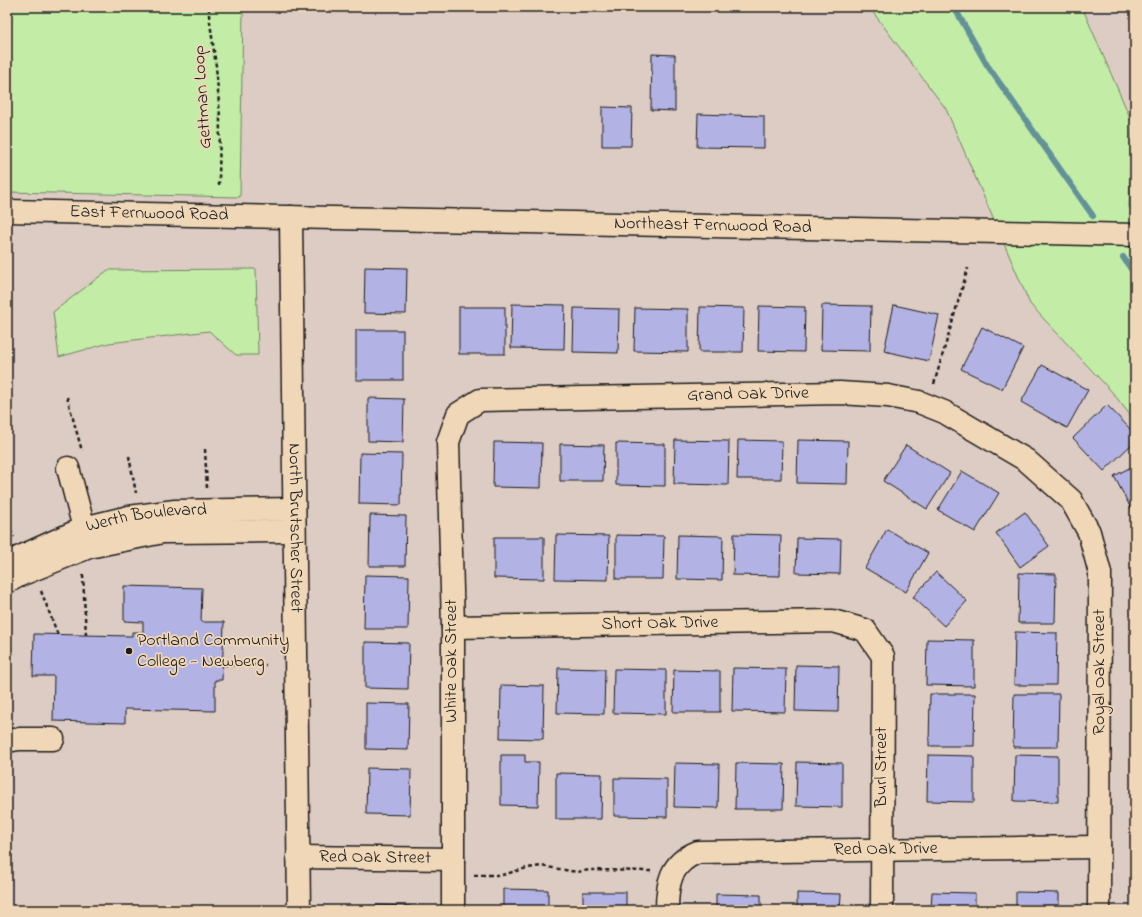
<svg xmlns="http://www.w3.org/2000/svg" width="1142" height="917" font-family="'Indie Flower',sans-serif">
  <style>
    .green { fill: #c3eca7; stroke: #708462 }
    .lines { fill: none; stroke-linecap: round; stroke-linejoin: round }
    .stream { stroke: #629298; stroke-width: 6 }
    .building { fill: #b2b2e4; stroke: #1c1c1c }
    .minor-casing { stroke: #1c1c1c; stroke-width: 25 }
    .path { stroke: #1c1c1c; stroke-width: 2.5; stroke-dasharray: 4 3; stroke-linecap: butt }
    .minor { stroke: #f0d7b7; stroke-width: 22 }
    .poi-dot { fill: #1c1c1c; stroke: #f0d7b7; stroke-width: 1.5 }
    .labels { text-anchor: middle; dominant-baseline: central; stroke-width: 3.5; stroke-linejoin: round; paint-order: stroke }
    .street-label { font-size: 18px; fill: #1c1c1c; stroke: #f0d7b7 }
    .poi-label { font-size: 18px; fill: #1c1c1c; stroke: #f0d7b7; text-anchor: start }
  </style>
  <rect width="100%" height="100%" fill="#ddccc4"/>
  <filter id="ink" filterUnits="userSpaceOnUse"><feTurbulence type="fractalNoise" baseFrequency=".025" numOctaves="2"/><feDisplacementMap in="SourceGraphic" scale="8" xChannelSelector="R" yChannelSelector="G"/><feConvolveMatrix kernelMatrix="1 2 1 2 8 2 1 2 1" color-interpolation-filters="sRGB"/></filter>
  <g filter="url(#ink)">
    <!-- green -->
    <g class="green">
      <polygon points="7,7 243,7 240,197 7,192"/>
      <polygon points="869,7 1082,7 1132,122 1129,207 1135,211 1135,421 1112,392 1030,304 946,109"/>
      <polygon points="256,269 258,355 236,355 209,331 109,343 59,357 53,312 108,270"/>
    </g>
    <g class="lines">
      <!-- stream -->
      <g class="stream">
        <polyline points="954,7 987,65 1093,216"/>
        <polyline points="1123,257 1135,275"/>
      </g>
    </g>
    <!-- building -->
    <g class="building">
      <polygon points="652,54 675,55 675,111 651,110"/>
      <polygon points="602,107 632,108 631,146 602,146"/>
      <polygon points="698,114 764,116 764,148 697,147"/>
      <polygon points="365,267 407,268 406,314 364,313"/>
      <polygon points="512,304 565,305 564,349 511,348"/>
      <polygon points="822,305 871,306 870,351 821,350"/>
      <polygon points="894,305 939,315 929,361 884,351"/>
      <polygon points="759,306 805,307 804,352 758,351"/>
      <rect x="459" y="307" width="46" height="47"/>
      <polygon points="700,307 744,308 743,352 699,352"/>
      <polygon points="574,308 619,309 618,353 573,352"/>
      <polygon points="635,308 688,309 688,352 634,351"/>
      <polygon points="982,327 1023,348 1002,389 961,369"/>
      <rect x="356" y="330" width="47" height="50"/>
      <polygon points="1042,365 1088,390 1067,428 1021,402"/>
      <polygon points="368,398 404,399 403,442 368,441"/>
      <polygon points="1107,405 1135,434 1135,441 1104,471 1073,438"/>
      <polygon points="675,440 729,441 728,485 674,484"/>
      <polygon points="738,440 782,441 781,479 737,479"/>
      <polygon points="798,440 848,441 847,484 797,483"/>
      <polygon points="494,442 542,443 541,488 493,487"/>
      <polygon points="616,443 665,444 665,486 616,485"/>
      <polygon points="560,444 604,445 603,481 560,481"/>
      <polygon points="906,445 950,473 927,509 883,481"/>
      <polygon points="360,453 402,454 401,505 359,504"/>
      <polygon points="1135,465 1135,516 1114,476"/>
      <polygon points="962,471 999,493 975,532 938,510"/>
      <polygon points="1025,512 1049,546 1020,567 996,533"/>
      <polygon points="370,515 406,516 405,566 369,566"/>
      <polygon points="887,529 928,553 906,592 865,568"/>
      <polygon points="734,534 781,535 780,576 733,575"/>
      <polygon points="556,535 609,536 608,580 555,579"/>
      <polygon points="616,535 664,536 663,579 616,579"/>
      <polygon points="678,535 723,536 722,580 677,579"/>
      <polygon points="494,537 544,537 544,579 494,578"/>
      <polygon points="797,538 841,539 840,574 796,573"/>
      <polygon points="936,572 967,601 944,626 913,597"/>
      <polygon points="1019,573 1056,574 1055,623 1018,623"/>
      <polygon points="365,575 409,576 408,629 364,629"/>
      <polygon points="124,586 202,588 201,622 224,622 222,680 215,680 215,711 125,709 125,723 53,721 54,676 33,676 34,634 132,636 132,632 143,632 143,622 124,621"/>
      <polygon points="1015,632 1057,633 1056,685 1014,685"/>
      <polygon points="927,639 974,640 974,686 926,685"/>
      <polygon points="365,642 409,643 408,689 365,688"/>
      <polygon points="796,665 839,666 838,712 795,711"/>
      <polygon points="558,668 605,669 604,714 557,713"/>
      <polygon points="733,668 786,669 785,712 732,711"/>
      <polygon points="614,669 666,670 666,714 613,713"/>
      <polygon points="674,670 720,671 720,712 673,712"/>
      <polygon points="501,685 544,686 543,739 500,738"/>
      <polygon points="930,694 975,694 974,746 929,746"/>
      <polygon points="1014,694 1059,694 1058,747 1013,747"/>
      <polygon points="366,703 409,704 408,750 366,749"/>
      <polygon points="501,755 525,755 525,762 539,762 538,806 501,805"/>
      <polygon points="928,755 974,756 974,802 927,801"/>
      <polygon points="1015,755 1058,756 1058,802 1014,801"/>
      <polygon points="797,762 842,763 842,807 796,806"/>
      <polygon points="675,763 719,764 718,808 674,807"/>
      <polygon points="736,763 784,764 783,809 735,809"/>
      <polygon points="367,768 411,769 410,815 366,814"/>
      <polygon points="556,773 602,774 601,819 556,819"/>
      <polygon points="614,778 667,779 667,817 614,816"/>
      <polygon points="503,889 548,890 548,910 503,910"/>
      <rect x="583" y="892" width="43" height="18"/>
      <polygon points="932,892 975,893 975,910 931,910"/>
      <polygon points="1016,892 1059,893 1059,910 1016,910"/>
      <polygon points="797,893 841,894 840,910 797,910"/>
      <polygon points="716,894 761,895 761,910 716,910"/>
      <polygon points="375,905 410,906 410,910 374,910"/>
    </g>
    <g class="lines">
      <!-- minor casing -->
      <g class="minor-casing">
        <g id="minor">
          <path id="s1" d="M7,211L1135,235"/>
          <path id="s2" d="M291,217L299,910"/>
          <polyline points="68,468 84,528"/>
          <path id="s3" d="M7,563L84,528L129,517L175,511L294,509"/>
          <polyline points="7,582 20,575 89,547 163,532 294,531"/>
          <path id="s4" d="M453,627L833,621L865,630L883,656L882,910"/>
          <polyline points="7,741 19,739 53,739"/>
          <path id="s5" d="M298,857L453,859"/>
          <path id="s6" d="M453,910V627L448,442L458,414L480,400L840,393L888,396L919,402L944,412L1026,460L1071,500L1089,532L1100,573L1099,910"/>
          <path id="s7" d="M667,910C667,883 670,863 698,852L1099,847"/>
        </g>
      </g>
      <!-- path -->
      <g class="path">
        <polyline points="209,7 209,15 216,66 220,117 219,185"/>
        <polyline points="934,384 968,268"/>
        <polyline points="67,397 82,451"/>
        <polyline points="205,449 207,489"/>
        <polyline points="129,456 136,493"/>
        <polyline points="7,524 14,537"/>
        <polyline points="83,575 86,636"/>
        <polyline points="41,591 58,635"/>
        <polyline points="223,665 266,665"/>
        <polyline points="474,875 502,875 527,868 541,866 577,872 590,870 651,871"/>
      </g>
      <!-- minor -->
      <use href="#minor" class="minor"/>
    </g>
  </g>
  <!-- markers -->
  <circle class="poi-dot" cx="129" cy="651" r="4"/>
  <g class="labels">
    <!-- street labels -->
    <g class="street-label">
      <text transform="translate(203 97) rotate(-94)">Gettman Loop</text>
      <text stroke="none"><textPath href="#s1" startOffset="142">East Fernwood Road</textPath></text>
      <text stroke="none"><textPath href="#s1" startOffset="706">Northeast Fernwood Road</textPath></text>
      <text stroke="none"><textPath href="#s6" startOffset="792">Grand Oak Drive</textPath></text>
      <text stroke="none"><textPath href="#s3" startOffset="148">Werth Boulevard</textPath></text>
      <text stroke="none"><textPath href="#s2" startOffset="311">North Brutscher Street</textPath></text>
      <text stroke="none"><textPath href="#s4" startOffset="207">Short Oak Drive</textPath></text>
      <text transform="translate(452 661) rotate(-90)">White Oak Street</text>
      <text transform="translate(1100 672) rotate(-90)">Royal Oak Street</text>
      <text transform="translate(882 767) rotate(-90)">Burl Street</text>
      <text stroke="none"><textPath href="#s7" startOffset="259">Red Oak Drive</textPath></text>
      <text stroke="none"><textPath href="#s5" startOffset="77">Red Oak Street</textPath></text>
    </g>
    <!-- poi labels -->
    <g class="poi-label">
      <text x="137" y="641">Portland Community<tspan x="137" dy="21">College - Newberg</tspan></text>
    </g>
  </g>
  <!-- margin -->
  <rect width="1142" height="917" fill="none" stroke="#f0d7b7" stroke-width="24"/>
  <rect x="12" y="12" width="1118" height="893" fill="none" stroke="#1c1c1c" stroke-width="1.5" filter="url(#ink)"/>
</svg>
